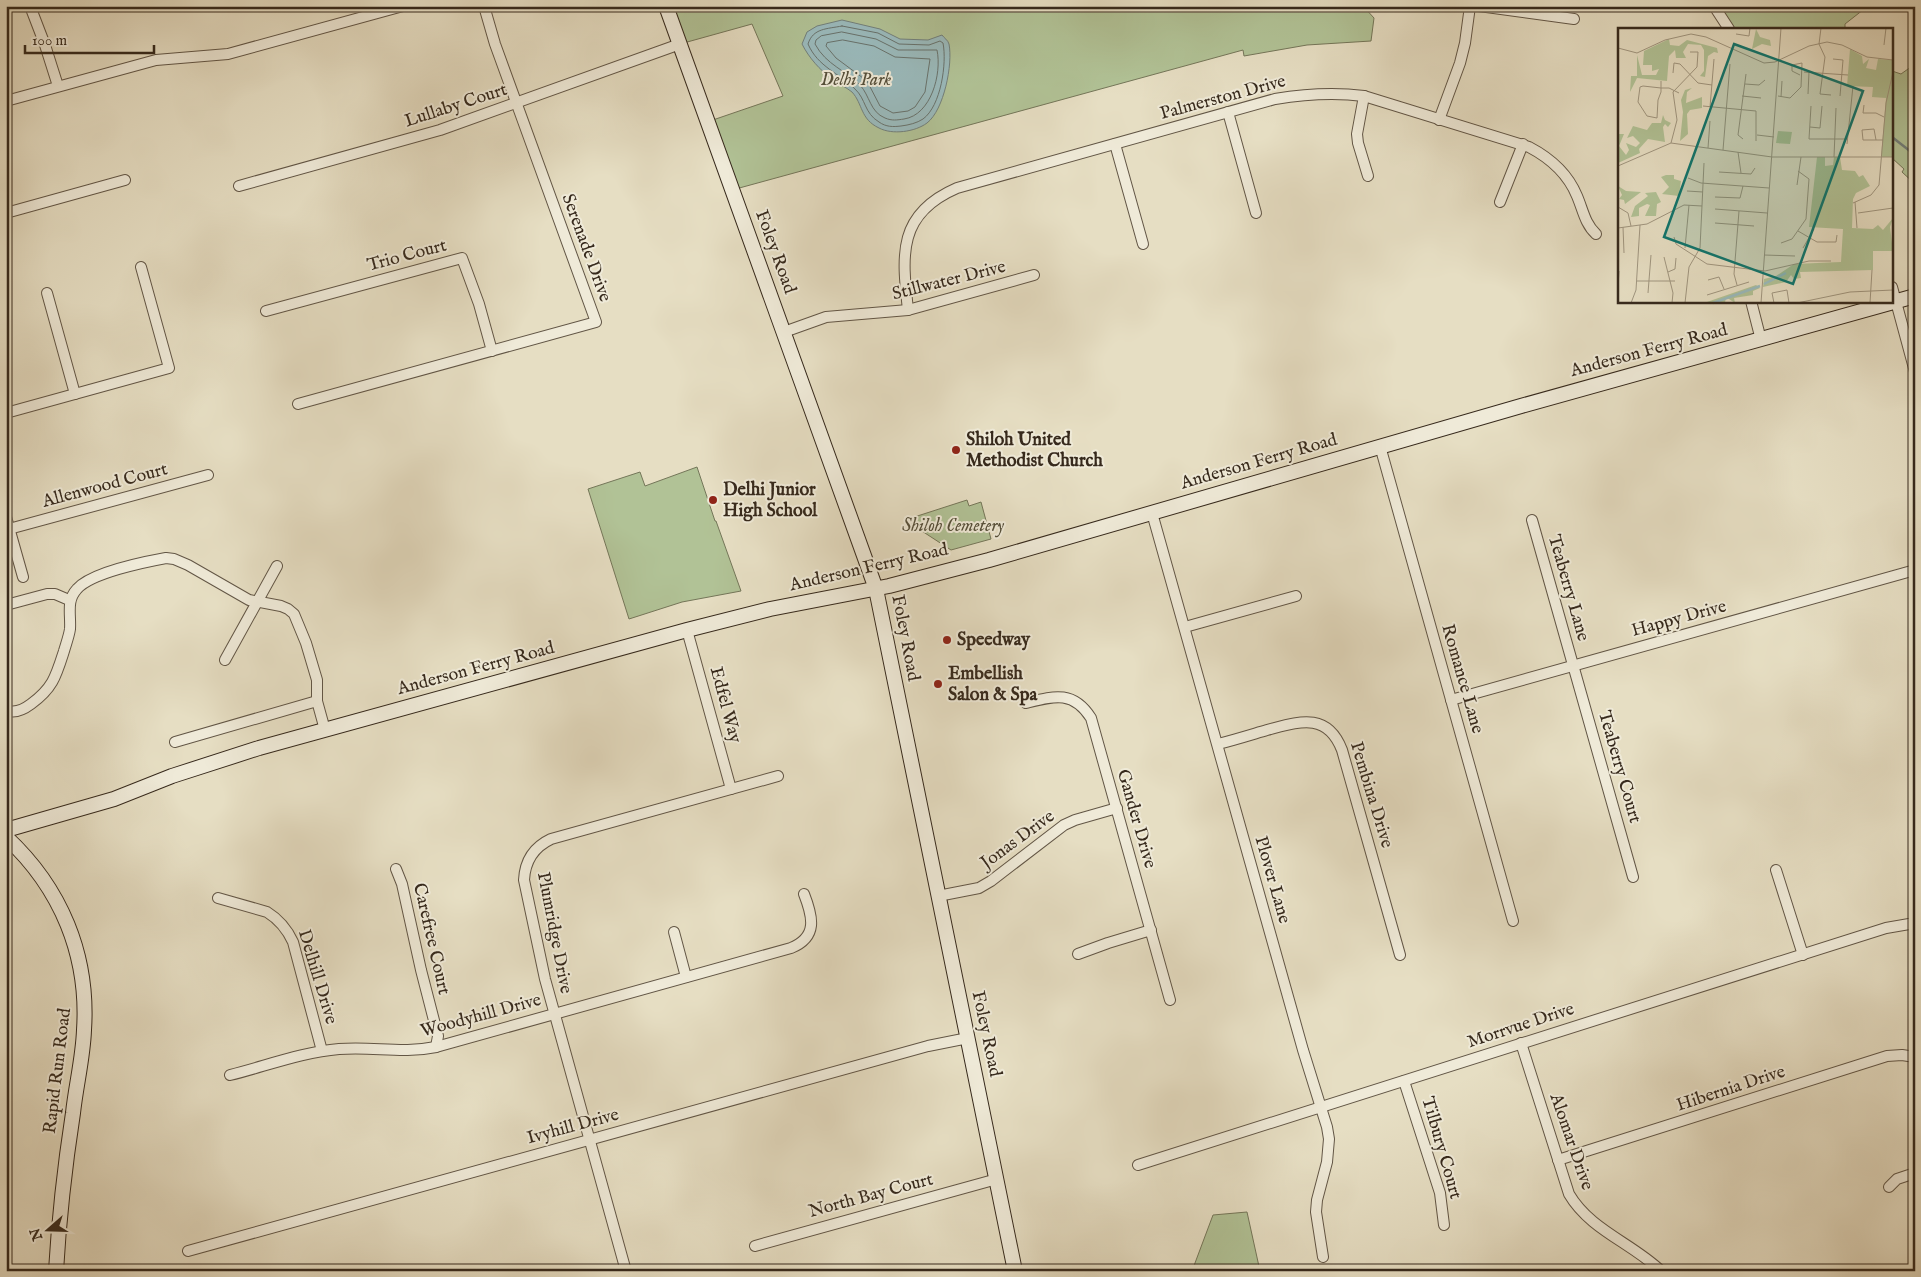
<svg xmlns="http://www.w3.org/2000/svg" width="1921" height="1277" font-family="'IM FELL English',serif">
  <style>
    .green { fill: #b1c296; stroke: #747659 }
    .water { fill: #9ababc; stroke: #72807c }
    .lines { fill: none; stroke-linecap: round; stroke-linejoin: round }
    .shore { stroke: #68726c; stroke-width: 1 }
    .stream { stroke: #72807c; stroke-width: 2.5 }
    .street-casing { stroke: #625646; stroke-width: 12 }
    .secondary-casing { stroke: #36291c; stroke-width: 16 }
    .street { stroke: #efead8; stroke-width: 10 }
    .secondary { stroke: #efead8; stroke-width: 14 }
    .poi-dot { fill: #8f2418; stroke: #efead8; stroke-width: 2 }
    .labels { text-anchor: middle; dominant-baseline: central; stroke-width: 4; stroke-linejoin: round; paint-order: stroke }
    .park-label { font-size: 18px; font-style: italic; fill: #554f3a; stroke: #efead8 }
    .street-label { font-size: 18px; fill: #36291c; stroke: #efead8 }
    .poi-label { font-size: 18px; font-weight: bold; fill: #36291c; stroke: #efead8; text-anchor: start }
    .inset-river { fill: none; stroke: #9ababc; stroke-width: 2.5 }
    .inset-road { fill: none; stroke: #a09680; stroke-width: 1 }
    .view { fill: #0f766e; fill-opacity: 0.15; stroke: #0f766e; stroke-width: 2.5 }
    .inset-edge { fill: none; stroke: #36291c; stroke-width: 2.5 }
  </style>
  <rect width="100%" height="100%" fill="#e6dec3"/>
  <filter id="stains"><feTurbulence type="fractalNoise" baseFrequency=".004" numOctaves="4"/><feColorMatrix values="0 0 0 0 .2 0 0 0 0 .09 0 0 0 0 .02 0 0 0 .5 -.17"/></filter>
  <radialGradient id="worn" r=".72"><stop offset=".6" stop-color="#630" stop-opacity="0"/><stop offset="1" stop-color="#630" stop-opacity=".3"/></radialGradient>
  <!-- green -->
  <g class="green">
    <polygon points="666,6 1363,6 1374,18 1371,41 1307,45 1244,56 1243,50 732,190 707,122 783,96 752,24 680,44"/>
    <polygon points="1714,6 1868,6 1845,24 1845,29 1729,29"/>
    <polygon points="1915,64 1915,184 1902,172 1904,169 1892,158 1892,71 1901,74"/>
    <polygon points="697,467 715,521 716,521 741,591 682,602 629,619 588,489 640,472 645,486"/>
    <polygon points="967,500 969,506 981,502 991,539 951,550 905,520"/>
    <polygon points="1247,1212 1260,1271 1192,1271 1213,1215"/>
  </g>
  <!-- water -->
  <path class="water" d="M842,20L880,29L900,39L928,40L942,35C944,38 948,40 949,44C953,64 944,110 927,123C915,132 892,135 879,128C860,119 863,104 852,92C846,87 838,84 832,79C820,70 809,58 802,44L807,32L817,26Z"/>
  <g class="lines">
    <!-- shore -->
    <g class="shore">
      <path d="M842,26L878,33L899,44L929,45L940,41L943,43C947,63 941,106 923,119C917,123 909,125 901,126C893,127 886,127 879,122C864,113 866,99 855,89C839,73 818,67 808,44C813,28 827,29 842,26Z"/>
      <path d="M842,32L876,39L898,50H937C942,74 931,115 904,119C897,120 892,121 885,118C870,112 870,96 860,85C847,71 826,65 815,44L816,40L821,36Z"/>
      <polygon points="843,40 874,46 895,57 930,59 925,92 915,107 908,111 893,113 880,106 867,81 836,58 826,46 827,43"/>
    </g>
    <!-- stream -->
    <polyline class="stream" points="1892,137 1915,155"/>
    <!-- street casing -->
    <g class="street-casing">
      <g id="street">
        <polyline points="30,6 45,45 58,86"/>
        <polyline points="1479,6 1574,19"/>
        <polyline points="1714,6 1729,29"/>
        <polyline points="1364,96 1357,134 1358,143 1368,176"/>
        <polyline points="6,101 156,60 228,54 403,6"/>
        <polyline points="1228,112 1256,213"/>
        <polyline points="1439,120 1460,63 1465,43 1470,6"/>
        <polyline points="1115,144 1143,244"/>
        <polyline points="239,186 440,130 680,44"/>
        <polyline points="1500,202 1523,144"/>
        <polyline points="6,213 125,180"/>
        <polyline points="1892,287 1915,372"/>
        <polyline points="47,293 75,394"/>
        <polyline points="1751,301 1761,340"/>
        <path d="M908,310C902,255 897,214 957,188L1275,99C1305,94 1333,92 1364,96L1529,147C1550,158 1568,174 1577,196C1583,210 1585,224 1596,234"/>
        <polyline points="266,311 462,258 479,304 492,351"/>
        <polyline points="784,332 826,317 908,310 1034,275"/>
        <polyline points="298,404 596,322 495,44 484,6"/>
        <polyline points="6,413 169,368 141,267"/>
        <polyline points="1380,446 1513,921"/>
        <polyline points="1152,513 1303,1050 1327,1127 1329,1139 1327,1162 1317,1200 1316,1212 1323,1257"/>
        <polyline points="6,517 23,577"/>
        <polyline points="1532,520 1633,877"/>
        <polyline points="9,529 208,475"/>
        <polyline points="6,605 47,594 55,594 69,600"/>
        <polyline points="1185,627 1296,596"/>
        <polyline points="687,630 731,789"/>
        <polyline points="225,660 277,566"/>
        <polyline points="1451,700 1915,570"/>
        <path d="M1026,703C1054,696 1073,690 1091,718L1170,1000"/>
        <path d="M6,710C15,714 23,710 31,704C53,688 56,676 64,651C66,644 69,636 70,629C71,614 66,601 77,589C91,573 144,562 166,558L174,559L188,565L249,600L281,606L288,609L294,614L306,643L317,680V701L325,730"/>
        <polyline points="175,742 317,701"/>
        <path d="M1218,744C1234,740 1250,735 1267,730C1298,722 1327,711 1342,750L1400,955"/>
        <polyline points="396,869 402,884 421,970 438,1036 436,1047"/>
        <polyline points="1776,870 1803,955"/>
        <polyline points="938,896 979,888 991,881 1064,825 1075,820 1117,808"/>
        <path d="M218,898L267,912C280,920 287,929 293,942L322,1051"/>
        <polyline points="674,932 686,977"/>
        <polyline points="1078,954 1108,943 1151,930"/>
        <path d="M1521,1043L1569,1194C1590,1230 1632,1243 1661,1271"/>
        <path d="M230,1075C266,1066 303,1052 339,1049C373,1046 402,1054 436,1047L791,948C818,937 813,917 804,894"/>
        <polyline points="1404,1081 1440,1193 1444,1225"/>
        <polyline points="1558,1160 1887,1056 1902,1055 1915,1057"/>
        <polyline points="1138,1165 1886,928 1915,923"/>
        <polyline points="1889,1187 1897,1179 1915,1173"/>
        <polyline points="755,1246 997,1179"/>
        <polyline points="188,1251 928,1046 968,1038"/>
        <path d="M626,1271L545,979L524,880C525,860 534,847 551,839L778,776"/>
      </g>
    </g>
    <!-- secondary casing -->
    <g class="secondary-casing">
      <g id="secondary">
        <polyline points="666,6 876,589 1015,1271"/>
        <polyline points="6,830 114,799 172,776 259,748 687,630 770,609 889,586 989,560 1521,406 1915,296"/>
        <path d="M6,837C61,888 89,955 84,1030C83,1058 76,1085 73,1113C65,1165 59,1218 56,1271"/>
      </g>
    </g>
    <!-- street -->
    <use href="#street" class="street"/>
    <!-- secondary -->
    <use href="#secondary" class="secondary"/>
  </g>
  <!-- markers -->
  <g class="poi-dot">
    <circle cx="956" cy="450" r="5"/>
    <circle cx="713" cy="500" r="5"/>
    <circle cx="947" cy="640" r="5"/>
    <circle cx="938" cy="684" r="5"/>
  </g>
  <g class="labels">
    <!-- park labels -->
    <g class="park-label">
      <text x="856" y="80">Delhi Park</text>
      <text x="953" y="526">Shiloh Cemetery</text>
    </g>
    <!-- street labels -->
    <g class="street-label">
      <text transform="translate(1223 98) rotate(-15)">Palmerston Drive</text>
      <text transform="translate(456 106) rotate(-18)">Lullaby Court</text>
      <text transform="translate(586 248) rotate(70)">Serenade Drive</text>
      <text transform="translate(775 252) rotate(70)">Foley Road</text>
      <text transform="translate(407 256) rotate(-15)">Trio Court</text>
      <text transform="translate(949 281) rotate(-14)">Stillwater Drive</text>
      <text transform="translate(1649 351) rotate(-15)">Anderson Ferry Road</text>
      <text transform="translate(1259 462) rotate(-16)">Anderson Ferry Road</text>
      <text transform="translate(105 486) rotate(-15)">Allenwood Court</text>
      <text transform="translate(869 568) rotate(-13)">Anderson Ferry Road</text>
      <text transform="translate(1568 588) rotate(74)">Teaberry Lane</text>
      <text transform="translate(1679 619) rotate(-15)">Happy Drive</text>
      <text transform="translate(905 638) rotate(79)">Foley Road</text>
      <text transform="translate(476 669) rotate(-15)">Anderson Ferry Road</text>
      <text transform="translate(1462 679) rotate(74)">Romance Lane</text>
      <text transform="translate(725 705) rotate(75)">Edfel Way</text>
      <text transform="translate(1619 767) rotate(74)">Teaberry Court</text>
      <text transform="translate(1371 795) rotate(73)">Pembina Drive</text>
      <text transform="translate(1136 819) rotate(74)">Gander Drive</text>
      <text transform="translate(1018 840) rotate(-36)">Jonas Drive</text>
      <text transform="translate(1272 880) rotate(74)">Plover Lane</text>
      <text transform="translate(554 933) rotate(79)">Plumridge Drive</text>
      <text transform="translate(431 939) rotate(77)">Carefree Court</text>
      <text transform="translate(317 977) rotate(73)">Delhill Drive</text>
      <text transform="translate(481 1016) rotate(-15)">Woodyhill Drive</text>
      <text transform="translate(1521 1026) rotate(-18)">Morrvue Drive</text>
      <text transform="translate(986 1034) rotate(78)">Foley Road</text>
      <text transform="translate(58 1071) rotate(-83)">Rapid Run Road</text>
      <text transform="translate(1731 1089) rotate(-18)">Hibernia Drive</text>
      <text transform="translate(573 1127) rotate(-15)">Ivyhill Drive</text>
      <text transform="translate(1571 1142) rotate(71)">Alomar Drive</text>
      <text transform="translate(1441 1148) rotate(74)">Tilbury Court</text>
      <text transform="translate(871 1196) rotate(-15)">North Bay Court</text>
    </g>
    <!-- poi labels -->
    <g class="poi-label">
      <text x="966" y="440">Shiloh United<tspan x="966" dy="21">Methodist Church</tspan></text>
      <text x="723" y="490">Delhi Junior<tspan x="723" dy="21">High School</tspan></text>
      <text x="957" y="640">Speedway</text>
      <text x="948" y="674">Embellish<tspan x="948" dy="21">Salon &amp; Spa</tspan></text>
    </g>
  </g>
  <!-- overview -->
  <g transform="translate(1618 28)">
    <rect width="275" height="275" fill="#e6dec3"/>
    <path d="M138,1L142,9L152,12L153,18L144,16L134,21ZM51,11L52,17L61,18L69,12L99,20L100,25L96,24L90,28L87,49L82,48L86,43V22L83,17L70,16L65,24L68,30H58L57,22L51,28L49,53L19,50L12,64L13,48H19V27L24,47H38L41,41L34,43V37H25L26,23ZM232,21L244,28L245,36L251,31L248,40L258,42L260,31L275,32V129H263L268,70L254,69L255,59L229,58ZM74,60L69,64L68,75L84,69V80L72,82L69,86L70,106L62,113L65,84L63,72L67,62ZM45,87L47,92L53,95L50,99L47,96L45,99L47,114L30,111L21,121L22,125L0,135V106H6L1,118L8,127L11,122L8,115L18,119L22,115L15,108L9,110L15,98L29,102L34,95H43ZM160,103L174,104L172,116L158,115ZM199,129H207V138L215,137L216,129H222L224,142L237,143L241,149L245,147L252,158L238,165L235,171L234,200L255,201L260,197L265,202L275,190L272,199L275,223H255V242L182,244L183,250L176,251L173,247L168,254L145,259L146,251L158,248L176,236L223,234L225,201L191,199ZM48,147H56V151L63,153L61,168L44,166L51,159L43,149ZM0,158L8,163L23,164L7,176L6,172L1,171L4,167ZM38,164L43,174L39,176L38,188H27L32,177L29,176L21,180V188L13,189L17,178L30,168L27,165ZM138,257L142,260L135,263V267L116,270L117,275L108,269L107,275H86Z" fill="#b1c296"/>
    <path class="inset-river" d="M146,256L168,245M95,275L142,258"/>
    <path class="inset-road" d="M203,0L201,16L207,29L202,66L213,67M118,6L131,8L132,0M266,17L268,0M0,20L19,25L47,12L73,6L88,9L146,35L157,34L191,18L209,14L224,17L249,29L275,32M215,31L225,32L222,68M186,44L230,47M55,45L56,35L62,36L80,55L94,57M43,53V64L40,72L39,90L29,88L20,74L22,59L25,58L43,60H51L61,65M127,56L141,57L147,52M190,66L191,44M124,68L143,70M160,68L172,70L183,59L184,35L174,37V43L182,47M163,69L164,53M246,77L245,85H258L266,89M85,78L138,83V113M193,78L191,111H229M92,79L96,31M192,99L202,100L204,78M139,107L156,109M125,111L120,107L128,46M258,112L256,101L244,102L245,112H265M53,115L59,92L55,64L79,39L80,24H72M229,116L235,58M90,120L92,93M105,122L112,36M120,124L123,145M216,129L218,80M0,138L53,115L154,129H275M101,144L133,146L137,140M70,150L83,155L151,160M179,157L183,129M69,163L85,164M97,169L122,170L125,158M237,174L239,200M235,175L253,167L261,157L268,75L275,44M0,179L10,185L13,198M97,181L149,185M240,185L275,180M97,195L136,198M5,199L6,225M0,200L29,196L66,177L84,178M180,203L199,214H218L219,207M56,209L58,216L89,236L147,243L191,233H213M163,215L174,211L188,191L191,151L180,143M67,220L71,177M185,220L196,201M146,227L177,228M46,229L55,265L54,275M50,244L57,241L58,230M90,252L101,249L106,261M19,253H57M119,257L116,246L121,183M0,259L1,243M30,265L33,227M89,267L131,254M13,275L18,262L22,197M67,275L71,239L82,220L86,135M143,275L163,0M156,275L154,265L169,262L171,275M179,275L232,264L275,262M252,275L254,242"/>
    <path class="view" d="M116,16L245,63L175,256L46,209Z"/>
    <rect width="275" height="275" class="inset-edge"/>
  </g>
  <!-- margin -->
  <rect width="1921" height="1277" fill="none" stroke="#e6dec3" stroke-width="25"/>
  <rect x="8" y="8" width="1906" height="1262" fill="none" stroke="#36291c" stroke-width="2.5"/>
  <rect x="12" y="12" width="1896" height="1252" fill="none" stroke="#36291c"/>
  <!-- north arrow -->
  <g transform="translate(48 1230) rotate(250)" stroke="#efead8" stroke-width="4" paint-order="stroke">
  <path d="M0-4L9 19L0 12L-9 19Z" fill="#36291c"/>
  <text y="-8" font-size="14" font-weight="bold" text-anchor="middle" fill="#36291c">N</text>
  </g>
  <!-- scale -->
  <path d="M25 45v8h129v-8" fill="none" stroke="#36291c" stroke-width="2.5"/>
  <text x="32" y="45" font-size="15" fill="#36291c" stroke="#efead8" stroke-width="4" paint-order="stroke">100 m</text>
  <rect width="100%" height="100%" filter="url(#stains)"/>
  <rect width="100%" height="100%" fill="url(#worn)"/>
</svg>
